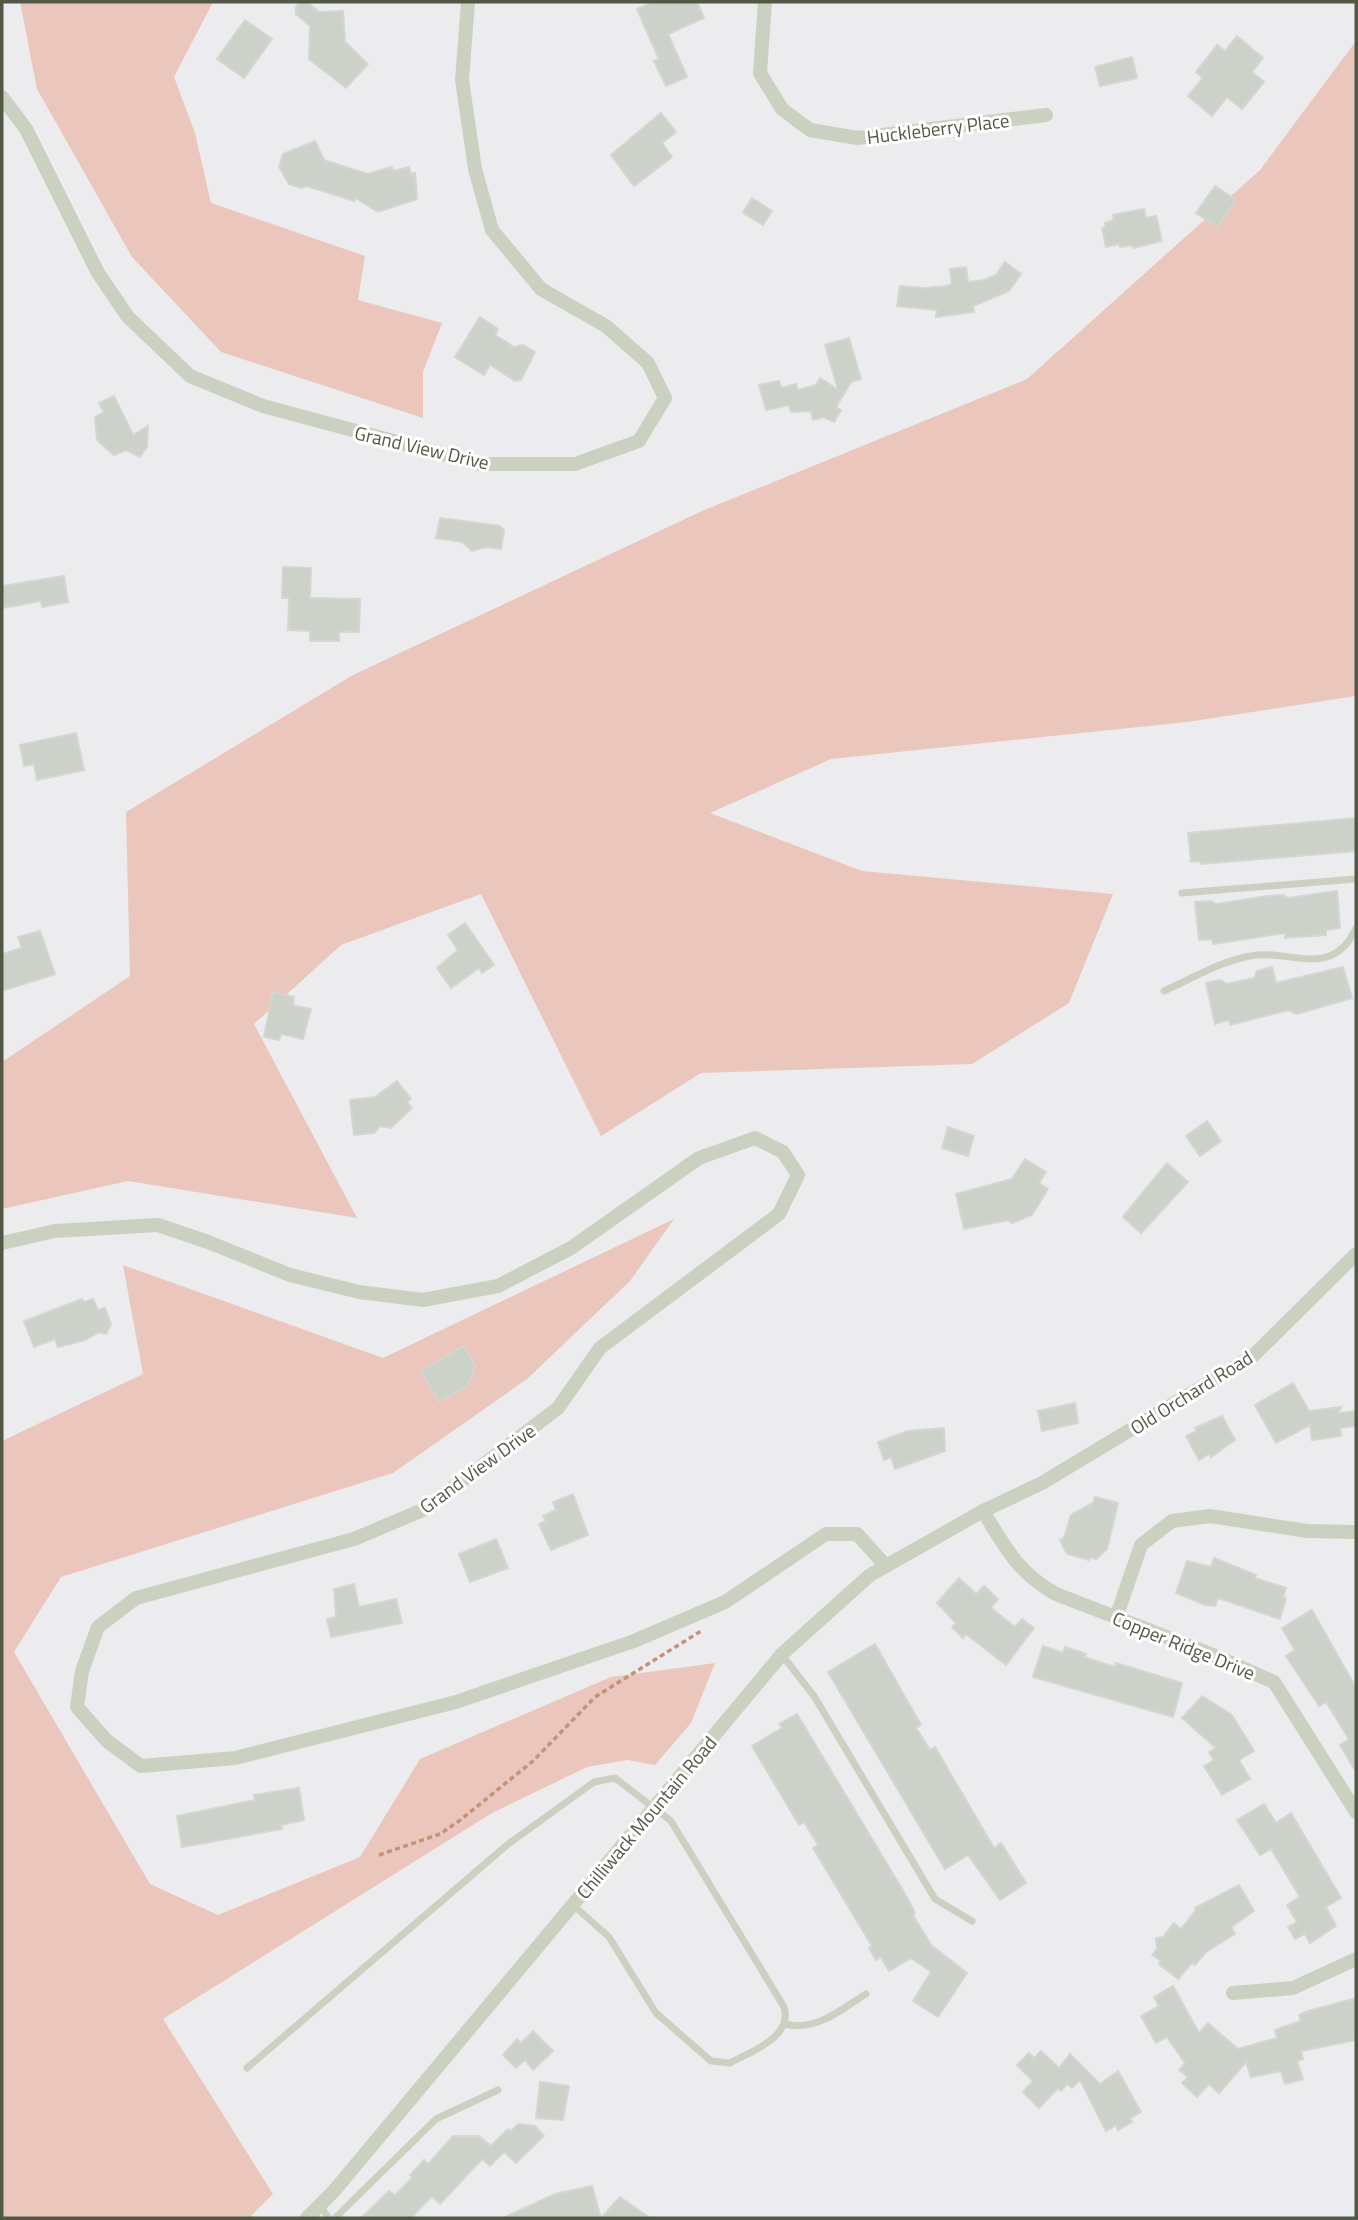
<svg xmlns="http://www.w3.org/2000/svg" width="1358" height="2220" font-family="'Titillium Web',sans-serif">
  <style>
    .green { fill: #ebc6bc }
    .building { fill: #ccd1ca; stroke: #d3d7d0; stroke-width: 2 }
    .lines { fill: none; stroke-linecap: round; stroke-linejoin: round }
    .path { stroke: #c69176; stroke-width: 3.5; stroke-dasharray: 5 3.5; stroke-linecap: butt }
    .service { stroke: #cbd1c0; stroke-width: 7 }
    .minor { stroke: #cbd1c0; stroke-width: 14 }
    .labels { text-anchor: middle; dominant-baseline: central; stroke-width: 6; stroke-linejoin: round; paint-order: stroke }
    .street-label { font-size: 19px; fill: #525846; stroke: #fff }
  </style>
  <rect width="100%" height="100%" fill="#ececef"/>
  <!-- green -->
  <g class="green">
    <polygon points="20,2 213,2 174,77 195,133 211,203 365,256 358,300 442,323 423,372 423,418 221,352 132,257 37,89"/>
    <polygon points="1356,41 1356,696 1187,722 831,759 710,813 862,871 1113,894 1069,1003 972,1064 701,1073 601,1136 481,894 341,945 254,1024 357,1218 128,1181 2,1209 2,1062 130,976 126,812 353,675 702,511 1027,379 1260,170"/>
    <polygon points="674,1219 630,1281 527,1379 393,1473 61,1577 14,1652 150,1884 218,1915 360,1857 420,1759 611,1677 715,1663 691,1723 655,1765 627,1760 587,1767 492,1813 163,2019 273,2194 249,2218 2,2218 2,1441 143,1374 123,1265 383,1358"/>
  </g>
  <!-- building -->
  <g class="building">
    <polygon points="301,2 307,2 319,12 343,11 345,42 368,64 346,88 309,59 310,26 296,14 296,7"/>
    <polygon points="653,2 697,2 704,18 668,34 687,77 666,86 654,61 659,59 637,9"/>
    <polygon points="245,20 272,39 244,78 217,59"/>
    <polygon points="1237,36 1263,58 1252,72 1264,82 1242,109 1227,97 1212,116 1188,96 1203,78 1196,72 1217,45 1225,51"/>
    <polygon points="1132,57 1137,78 1100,86 1095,67"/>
    <polygon points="661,113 676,132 662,143 672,157 634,186 611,155"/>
    <polygon points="315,141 324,160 367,174 392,167 393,171 409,167 411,174 415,173 417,199 378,212 356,198 354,201 307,186 301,188 289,184 279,167 283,154"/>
    <polygon points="1215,186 1236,200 1217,227 1196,213"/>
    <polygon points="752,198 772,211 763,225 743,213"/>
    <polygon points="1144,209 1146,218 1156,216 1162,241 1133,248 1132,245 1120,247 1119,244 1106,247 1102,228 1106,227 1105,223 1114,220 1113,215"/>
    <polygon points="1005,262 1021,274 1009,291 973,306 974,312 936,317 937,310 897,306 900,286 924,288 946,286 952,284 950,269 966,267 968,282 984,280 996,275"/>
    <polygon points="480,317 498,329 495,335 514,347 523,345 535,352 521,380 515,381 490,365 484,375 455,357"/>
    <polygon points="849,338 861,379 851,382 836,407 841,410 834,422 824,417 813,420 811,411 791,412 789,405 766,410 759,385 779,381 781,388 796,384 798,390 816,385 820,378 838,390 825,345"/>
    <polygon points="114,396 133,435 148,426 147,447 140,457 126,450 114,455 97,440 95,417 104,412 99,403"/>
    <polygon points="440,518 500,526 504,530 501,549 486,547 472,551 462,542 436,538"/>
    <polygon points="283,567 311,568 310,598 360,599 359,632 339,632 339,641 310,641 310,631 288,630 289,598 282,598"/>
    <polygon points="64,576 68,602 42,607 41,601 2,608 2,586"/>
    <polygon points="76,733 84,770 37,780 34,764 24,766 20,745"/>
    <polygon points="1356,818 1356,851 1201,864 1200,861 1191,862 1188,833"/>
    <polygon points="1337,891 1340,928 1326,930 1326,935 1285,938 1285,933 1213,944 1212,939 1199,940 1195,902 1211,901 1216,904 1268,896 1283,895 1288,898"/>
    <polygon points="465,923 494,965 482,973 479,968 451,988 437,968 458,950 448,935"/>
    <polygon points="40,931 55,974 2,991 2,954 22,948 18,937"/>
    <polygon points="1272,967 1276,983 1343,967 1352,998 1297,1014 1288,1010 1230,1025 1229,1020 1215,1024 1206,983 1220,980 1227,984 1254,978 1257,971"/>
    <polygon points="273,992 294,997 293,1005 311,1009 303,1039 281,1034 279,1040 264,1037"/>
    <polygon points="397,1081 411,1099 407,1102 412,1108 391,1128 380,1126 374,1133 354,1135 350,1100 375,1097"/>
    <polygon points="1207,1121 1221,1141 1200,1156 1186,1136"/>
    <polygon points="948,1127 974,1136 968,1156 942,1148"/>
    <polygon points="1025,1159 1046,1172 1039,1183 1048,1189 1032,1215 1012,1223 1008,1220 964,1229 956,1194 1012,1179"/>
    <polygon points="1167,1163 1188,1182 1141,1233 1123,1217"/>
    <polygon points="82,1299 84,1302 93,1299 98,1310 105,1308 111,1324 106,1334 99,1332 85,1340 58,1347 55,1339 34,1347 24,1321"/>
    <polygon points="464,1346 475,1366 468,1386 439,1402 421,1371"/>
    <polygon points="1293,1383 1309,1411 1341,1407 1338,1413 1356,1411 1356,1426 1340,1428 1341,1436 1312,1440 1310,1425 1276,1443 1255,1405"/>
    <polygon points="1075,1403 1078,1423 1042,1431 1038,1411"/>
    <polygon points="1222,1416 1235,1440 1211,1457 1209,1454 1199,1460 1186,1436 1197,1431 1195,1428"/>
    <polygon points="944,1428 945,1451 895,1469 891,1457 884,1460 878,1442 908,1431"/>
    <polygon points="573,1494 588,1535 551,1550 539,1524 546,1521 543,1516 556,1510 553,1502"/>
    <polygon points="1095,1497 1118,1503 1107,1549 1096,1559 1090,1557 1089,1560 1067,1554 1060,1540 1064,1538 1071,1515 1093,1503"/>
    <polygon points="496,1539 508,1568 470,1582 459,1554"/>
    <polygon points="1214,1558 1256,1575 1255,1578 1286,1588 1283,1597 1286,1598 1280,1619 1218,1598 1215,1606 1205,1605 1176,1593 1187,1561 1211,1567"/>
    <polygon points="959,1578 976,1594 984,1586 998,1599 991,1608 1015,1627 1022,1619 1034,1628 1006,1665 966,1634 963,1638 952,1627 956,1623 937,1603"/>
    <polygon points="354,1584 359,1607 396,1599 402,1623 331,1637 327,1619 336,1617 334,1589"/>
    <polygon points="1312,1610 1356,1688 1356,1772 1340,1745 1349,1739 1326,1702 1319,1706 1286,1656 1295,1650 1282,1628"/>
    <polygon points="875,1644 921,1725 916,1728 930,1750 935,1747 994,1848 1001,1843 1026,1883 1000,1900 968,1855 945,1869 828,1672"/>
    <polygon points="1043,1646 1063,1653 1065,1647 1086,1654 1084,1657 1115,1667 1116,1663 1182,1683 1173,1717 1033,1677"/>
    <polygon points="1202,1696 1232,1715 1254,1751 1239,1760 1250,1779 1222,1795 1204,1766 1214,1760 1209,1752 1216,1748 1182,1718"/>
    <polygon points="797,1714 908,1899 915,1913 913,1915 931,1945 967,1973 938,2017 913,2001 931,1972 911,1958 889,1971 881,1957 876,1960 869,1948 872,1946 813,1848 818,1845 804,1822 799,1825 752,1746 782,1728 779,1724"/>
    <polygon points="299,1788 304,1820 281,1825 282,1829 182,1847 177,1816 255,1800 254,1795"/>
    <polygon points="1264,1804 1276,1823 1291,1813 1341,1898 1326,1907 1336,1926 1310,1943 1305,1934 1295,1939 1288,1927 1297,1922 1287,1905 1300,1897 1271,1849 1260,1855 1237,1820"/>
    <polygon points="1239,1885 1254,1911 1231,1927 1235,1934 1206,1952 1195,1965 1192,1963 1178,1979 1159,1964 1161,1961 1152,1955 1157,1949 1156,1938 1163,1937 1174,1923 1181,1929 1196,1910 1195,1908"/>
    <polygon points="1173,1986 1199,2033 1208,2023 1238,2049 1277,2038 1275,2030 1301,2021 1299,2015 1308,2011 1356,1998 1356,2040 1301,2051 1303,2059 1297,2061 1303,2079 1285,2084 1281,2071 1251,2077 1246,2062 1219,2093 1209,2084 1197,2097 1182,2083 1188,2077 1179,2070 1185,2063 1167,2037 1156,2043 1141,2016 1159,2006 1154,1997"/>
    <polygon points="533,2031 553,2051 533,2070 525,2060 516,2068 503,2055 517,2039 521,2043"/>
    <polygon points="1041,2051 1059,2068 1070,2054 1100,2084 1118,2071 1141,2112 1130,2118 1132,2122 1118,2130 1116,2125 1106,2131 1080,2080 1072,2088 1067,2084 1061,2091 1058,2088 1039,2108 1023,2092 1033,2081 1017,2065 1029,2053 1034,2058"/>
    <polygon points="540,2082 569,2086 563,2120 536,2118"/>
    <polygon points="518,2124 535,2126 544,2136 516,2163 504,2152 490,2166 482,2159 440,2204 432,2196 411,2218 361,2218 389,2191 395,2195 413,2177 410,2175 424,2160 428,2164 453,2136 479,2136 491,2146 508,2129 511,2131"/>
    <polygon points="592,2186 601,2218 503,2218 555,2194"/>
    <polygon points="620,2197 650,2218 601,2218"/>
  </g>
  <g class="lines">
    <!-- path -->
    <polyline class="path" points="379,1855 440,1834 459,1821 533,1761 595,1697 701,1631"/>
    <!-- service -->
    <g class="service">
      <polyline points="1182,893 1356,879"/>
      <path d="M1164,991C1191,979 1221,961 1250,956C1289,948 1332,981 1356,928"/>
      <polyline points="782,1655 814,1696 935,1899 972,1921"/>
      <path d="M785,2024C816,2032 840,2010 866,1994"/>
      <path d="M247,2068L507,1845L594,1782L615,1778L671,1821L784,2007C793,2038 751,2051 730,2063L711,2061L656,2013L609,1937L573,1905"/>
      <polyline points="320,2206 329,2218"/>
      <polyline points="335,2218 436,2119 498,2090"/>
    </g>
    <!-- minor -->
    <g class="minor">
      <polyline points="765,2 760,73 782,109 810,130 858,138 1046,115"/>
      <polyline points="2,97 26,129 98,273 128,317 190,376 263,406 479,464 575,464 639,441 665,398 648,363 606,326 541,289 492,230 475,169 462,80 468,2"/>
      <polyline points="2,1243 55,1231 158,1225 208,1242 290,1275 359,1292 423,1300 498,1286 571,1248 699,1158 755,1138 783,1152 798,1175 779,1214 600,1348 558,1408 425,1509 354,1539 136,1598 98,1627 82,1671 77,1707 107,1741 141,1766 235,1758 456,1702 634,1641 725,1602 826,1534 857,1534 886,1566"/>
      <path d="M983,1511C1005,1547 1018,1573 1056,1594L1213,1655L1274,1682L1356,1812"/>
      <polyline points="1116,1618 1141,1545 1172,1521 1210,1516 1307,1531 1356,1532"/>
      <polyline points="1233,1993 1293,1988 1356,1959"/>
      <polyline points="307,2218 334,2191 782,1654 870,1575 983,1511 1042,1483 1253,1356 1356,1254"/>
    </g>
  </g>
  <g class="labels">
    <!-- street labels -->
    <g class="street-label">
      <text transform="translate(938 128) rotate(-7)">Huckleberry Place</text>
      <text transform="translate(422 447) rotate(13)">Grand View Drive</text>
      <text transform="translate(1191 1392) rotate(-32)">Old Orchard Road</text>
      <text transform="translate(477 1468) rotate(-36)">Grand View Drive</text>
      <text transform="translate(1184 1645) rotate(22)">Copper Ridge Drive</text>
      <text transform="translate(646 1817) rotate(-50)">Chilliwack Mountain Road</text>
    </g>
  </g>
  <!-- border -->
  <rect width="1358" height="2220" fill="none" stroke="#525846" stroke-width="7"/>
</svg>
